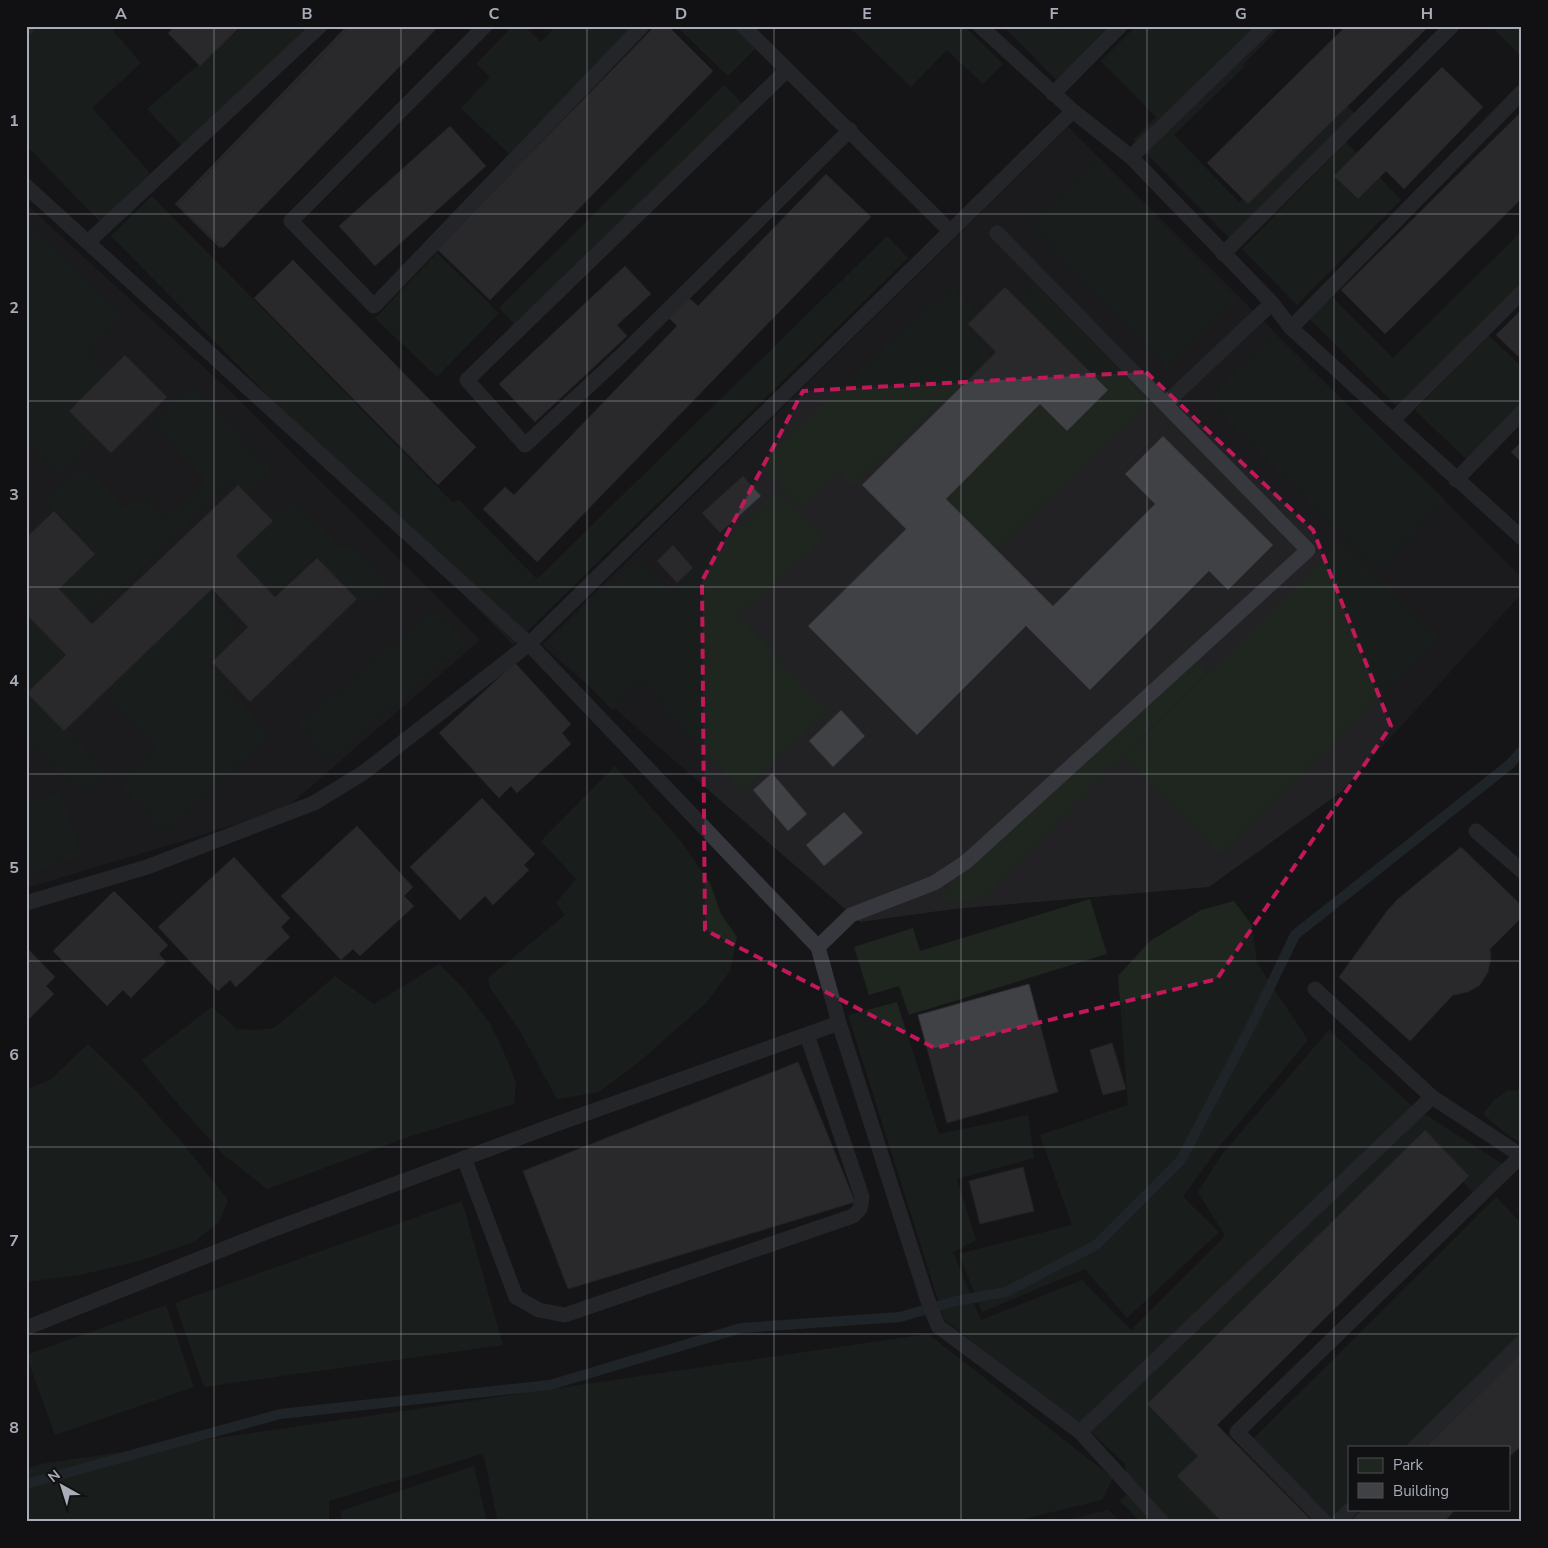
<svg xmlns="http://www.w3.org/2000/svg" width="1548" height="1548" font-family="'Nunito Sans',sans-serif">
  <style>
    .built { fill: #222225 }
    .green { fill: #1e261f }
    .lines { fill: none; stroke-linecap: round; stroke-linejoin: round }
    .stream { stroke: #2c353c; stroke-width: 10 }
    .building { fill: #404145; stroke: #303034 }
    .lane { stroke: #37383d; stroke-width: 15 }
    .marked { fill: none; stroke: #c2185b; stroke-width: 4; stroke-dasharray: 10 6; stroke-linejoin: round }
    .grid { fill: none; stroke: #a8adb8; stroke-width: 1; stroke-opacity: 0.55 }
    .neatline { fill: none; stroke: #a8adb8; stroke-width: 2 }
    .grid-label { font-size: 16px; text-anchor: middle; font-weight: bold; fill: #a8adb8 }
  </style>
  <rect width="100%" height="100%" fill="#161618"/>
  <!-- built -->
  <g class="built">
    <polygon points="1068,127 1522,578 1522,593 1341,792 1209,887 954,909 860,922 542,645"/>
    <polygon points="26,204 235,396 480,640 287,807 199,836 26,888"/>
    <polygon points="1108,1510 1121,1522 1058,1522"/>
  </g>
  <!-- green -->
  <g class="green">
    <polygon points="37,26 109,26 141,63 92,108 150,173 100,222 26,145 26,37"/>
    <polygon points="243,26 317,26 185,149 147,109"/>
    <polygon points="513,26 524,26 541,42 556,26 632,26 509,154 461,108 490,77 476,64"/>
    <polygon points="676,26 733,26 756,48 728,76"/>
    <polygon points="848,26 964,26 1003,64 983,84 947,50 911,87"/>
    <polygon points="1003,26 1059,26 1063,30 1067,26 1117,26 1059,83"/>
    <polygon points="1136,26 1281,26 1243,65 1244,67 1174,135 1239,202 1342,100 1359,118 1232,241 1133,140 1156,117 1101,61"/>
    <polygon points="1491,26 1522,26 1522,57"/>
    <polygon points="724,85 743,104 518,328 499,308"/>
    <polygon points="1346,142 1401,200 1297,305 1242,249"/>
    <polygon points="1097,158 1236,301 1168,368 1029,224"/>
    <polygon points="152,196 453,503 458,499 537,579 887,236 908,258 513,645 111,236"/>
    <polygon points="26,222 123,315 87,353 134,398 57,475 26,442"/>
    <polygon points="1522,231 1522,286 1398,408 1308,317 1330,295 1393,358"/>
    <polygon points="437,253 499,313 437,377 375,318"/>
    <polygon points="1035,283 1150,402 981,564 922,504 1062,369 1006,311"/>
    <polygon points="952,285 979,315 966,327 992,356 852,486 839,472 801,508 759,463"/>
    <polygon points="1272,333 1446,501 1380,569 1206,400"/>
    <polygon points="1488,335 1522,367 1522,407 1469,462 1415,410"/>
    <polygon points="193,387 272,469 251,490 248,487 244,491 233,480 91,616 89,614 84,617 54,586 93,549 46,499 78,468 80,471 84,467 125,509 139,496 142,498 146,494 167,516 206,480 151,422 187,388 190,390"/>
    <polygon points="779,491 823,538 739,616 828,712 742,792 641,683 612,710 548,642 639,557 672,592"/>
    <polygon points="288,501 292,505 297,501 339,547 342,545 346,549 352,545 390,586 370,604 365,599 360,604 316,556 277,591 272,586 267,591 230,553"/>
    <polygon points="1343,540 1440,637 1221,854 1125,757"/>
    <polygon points="207,591 235,623 230,628 236,635 206,663 271,736 163,833 118,782 156,748 107,696 114,689 106,681"/>
    <polygon points="26,596 81,655 37,696 106,771 81,794 26,735"/>
    <polygon points="436,607 467,644 329,761 298,724"/>
    <polygon points="1196,659 1207,671 979,901 938,900 951,884"/>
    <polygon points="615,766 680,840 710,883 721,914 737,937 730,971 706,1003 639,1062 599,1092 557,1099 517,1026 490,988 488,978 565,915 556,903 576,879 541,841"/>
    <polygon points="60,792 82,855 26,875 26,804"/>
    <polygon points="1090,899 1107,954 909,1015 899,986 869,995 854,947 913,928 920,951"/>
    <polygon points="1234,901 1252,925 1257,963 1308,1040 1219,1147 1183,1197 1219,1232 1127,1318 1085,1269 982,1312 959,1254 1072,1225 1040,1135 1128,1105 1118,976 1150,941 1201,910"/>
    <polygon points="439,964 463,988 491,1025 503,1050 516,1083 514,1104 405,1138 267,1189 223,1154 170,1095 142,1060 212,1007 237,1029 256,1030 273,1028 283,1021 335,976 374,1004"/>
    <polygon points="897,1002 939,1134 1028,1115 1034,1158 957,1179 976,1240 953,1252 981,1320 1082,1280 1131,1330 1225,1236 1198,1192 1223,1153 1329,1030 1412,1106 1078,1426 944,1319 848,1015"/>
    <polygon points="88,1044 137,1092 180,1140 228,1200 219,1222 194,1242 139,1261 80,1275 26,1282 26,1086 31,1088 51,1079"/>
    <polygon points="1508,1090 1522,1091 1522,1143 1509,1136 1483,1114 1494,1100"/>
    <polygon points="1423,1113 1504,1165 1476,1196 1443,1161 1203,1405 1294,1522 1141,1522 1120,1501 1128,1493 1125,1464 1091,1432"/>
    <polygon points="1496,1197 1522,1224 1522,1392 1467,1447 1349,1447 1349,1509 1404,1509 1391,1522 1343,1522 1333,1519 1253,1439"/>
    <polygon points="462,1201 503,1345 204,1387 175,1303"/>
    <polygon points="166,1305 194,1387 55,1435 26,1355"/>
    <polygon points="928,1334 1113,1478 1102,1500 1011,1522 498,1522 485,1461 482,1454 329,1501 329,1522 26,1522 26,1470 40,1464"/>
    <polygon points="474,1466 487,1522 342,1522 341,1511"/>
  </g>
  <g class="lines">
    <!-- stream -->
    <polyline class="stream" points="26,1484 280,1414 550,1385 741,1328 900,1317 956,1301 1006,1292 1096,1245 1181,1160 1253,1022 1295,935 1509,765 1522,751"/>
  </g>
  <!-- building -->
  <g class="building">
    <polygon points="175,26 241,26 200,66 168,33"/>
    <polygon points="347,26 436,26 220,248 175,204"/>
    <polygon points="351,26 439,26 223,248 177,205"/>
    <polygon points="655,26 668,26 713,71 490,300 437,249"/>
    <polygon points="1346,26 1429,26 1248,204 1207,163"/>
    <polygon points="1442,67 1483,107 1404,189 1386,171 1358,199 1334,176"/>
    <polygon points="1522,111 1522,198 1385,334 1341,290"/>
    <polygon points="450,126 486,166 375,266 339,226"/>
    <polygon points="826,174 871,217 537,562 483,509 505,487 514,495 677,326 669,318 689,298 698,306"/>
    <polygon points="293,260 476,447 438,485 254,298"/>
    <polygon points="625,266 651,294 617,325 627,336 535,422 499,384"/>
    <polygon points="1005,287 1108,390 1067,431 1040,404 946,499 1053,606 1155,504 1125,474 1163,436 1273,545 1228,590 1209,571 1090,690 1026,626 917,735 808,626 906,529 862,485 996,352 968,324"/>
    <polygon points="1522,309 1522,360 1496,335"/>
    <polygon points="125,355 167,397 111,453 69,411"/>
    <polygon points="1522,441 1522,463 1511,452"/>
    <polygon points="743,476 761,496 720,533 702,513"/>
    <polygon points="238,485 273,521 236,556 275,597 317,558 357,599 250,702 212,662 248,627 212,589 64,731 27,693 66,655 26,614 26,538 54,511 95,554 59,589 92,624"/>
    <polygon points="673,545 693,568 677,583 657,561"/>
    <polygon points="515,663 571,724 562,733 571,744 517,793 511,786 499,798 439,733"/>
    <polygon points="841,710 865,736 833,767 809,741"/>
    <polygon points="772,773 807,814 788,831 753,790"/>
    <polygon points="482,798 535,854 524,865 529,870 493,905 485,896 460,920 410,867"/>
    <polygon points="844,812 863,833 824,866 806,845"/>
    <polygon points="357,826 413,887 404,896 414,906 360,956 353,949 341,960 281,896"/>
    <polygon points="1461,847 1522,906 1522,917 1490,949 1491,958 1488,972 1480,985 1468,992 1453,995 1410,1041 1339,977 1387,911 1398,899"/>
    <polygon points="234,857 290,918 281,927 290,937 236,987 230,980 218,991 158,927"/>
    <polygon points="114,891 168,945 159,954 166,962 131,998 123,990 107,1006 53,951"/>
    <polygon points="26,947 55,977 46,986 54,994 26,1022"/>
    <polygon points="1029,984 1058,1092 947,1123 918,1015"/>
    <polygon points="1112,1043 1126,1089 1103,1095 1090,1050"/>
    <polygon points="798,1062 855,1202 568,1289 523,1171"/>
    <polygon points="1425,1130 1469,1176 1217,1425 1313,1522 1222,1522 1177,1476 1198,1456 1147,1404"/>
    <polygon points="1023,1167 1034,1211 980,1224 969,1181"/>
    <polygon points="1522,1352 1522,1445 1509,1457 1509,1447 1426,1447"/>
    <polygon points="1363,1509 1456,1509 1444,1522 1350,1522"/>
  </g>
  <g class="lines">
    <!-- lane -->
    <g class="lane">
      <polyline points="485,26 291,221 374,306 642,26"/>
      <polyline points="743,26 950,231"/>
      <polyline points="980,26 1073,111 1131,157 1272,303 1291,328 1522,538"/>
      <polyline points="26,28 28,26"/>
      <polyline points="787,70 467,380 525,445 623,354 850,130"/>
      <polyline points="1053,94 1120,26"/>
      <polyline points="1131,157 1266,26"/>
      <polyline points="26,186 529,644 818,947 839,1023 927,1298 938,1326 1080,1432 1162,1522"/>
      <polyline points="88,242 320,26"/>
      <polyline points="1223,254 1452,26"/>
      <polyline points="1291,328 1522,92"/>
      <polyline points="1165,404 1272,303"/>
      <polyline points="1393,420 1522,292"/>
      <polyline points="1456,480 1522,412"/>
      <polyline points="1476,831 1522,871"/>
      <polyline points="26,903 147,867 314,803 363,773 529,644 1073,111"/>
      <polyline points="818,947 851,915 934,883 966,862 1308,550 997,233"/>
      <polyline points="1315,989 1432,1097"/>
      <polyline points="464,1158 516,1297 539,1310 565,1315 853,1216 860,1209 862,1197 807,1035"/>
      <polyline points="26,1328 269,1231 551,1126 839,1023"/>
      <polyline points="1080,1432 1432,1097 1522,1156"/>
      <polyline points="1415,1447 1522,1342"/>
      <polyline points="1325,1522 1237,1432 1521,1156"/>
      <polyline points="1338,1522 1351,1509"/>
    </g>
  </g>
  <!-- marked area -->
  <path d="M0 0H1548V1548H0ZM1146,372L1313,530L1391,726L1217,979L935,1048L705,930L702,581L803,391Z" fill="#161618" fill-opacity=".55" fill-rule="evenodd"/>
  <path class="marked" d="M1146,372L1313,530L1391,726L1217,979L935,1048L705,930L702,581L803,391Z"/>
  <!-- grid -->
  <path class="grid" d="M214,26V1522M401,26V1522M587,26V1522M774,26V1522M961,26V1522M1147,26V1522M1334,26V1522M26,214H1522M26,401H1522M26,587H1522M26,774H1522M26,961H1522M26,1147H1522M26,1334H1522"/>
  <!-- border -->
  <rect width="1548" height="1548" fill="none" stroke="#111113" stroke-width="55"/>
  <!-- legend -->
  <rect x="1348" y="1446" width="162" height="65" fill="#111113" stroke="#4d4f55"/>
  <rect x="1358" y="1458" width="25" height="15" fill="#1e261f" stroke="#4d4f55"/>
  <text x="1393" y="1470" font-size="15" fill="#a8adb8">Park</text>
  <rect x="1358" y="1483" width="25" height="15" fill="#404145" stroke="#4d4f55"/>
  <text x="1393" y="1496" font-size="15" fill="#a8adb8">Building</text>
  <!-- north arrow -->
  <g transform="translate(62 1486) rotate(321)" stroke="#111113" stroke-width="4" paint-order="stroke">
  <path d="M0-4L9 19L0 12L-9 19Z" fill="#a8adb8"/>
  <text y="-8" font-size="14" font-weight="bold" text-anchor="middle" fill="#a8adb8">N</text>
  </g>
  <rect x="28" y="28" width="1492" height="1492" class="neatline"/>
  <g class="grid-label">
    <text x="121" y="19">A</text>
    <text x="307" y="19">B</text>
    <text x="494" y="19">C</text>
    <text x="681" y="19">D</text>
    <text x="867" y="19">E</text>
    <text x="1054" y="19">F</text>
    <text x="1241" y="19">G</text>
    <text x="1427" y="19">H</text>
    <text x="14" y="126">1</text>
    <text x="14" y="313">2</text>
    <text x="14" y="500">3</text>
    <text x="14" y="686">4</text>
    <text x="14" y="873">5</text>
    <text x="14" y="1060">6</text>
    <text x="14" y="1246">7</text>
    <text x="14" y="1433">8</text>
  </g>
</svg>
